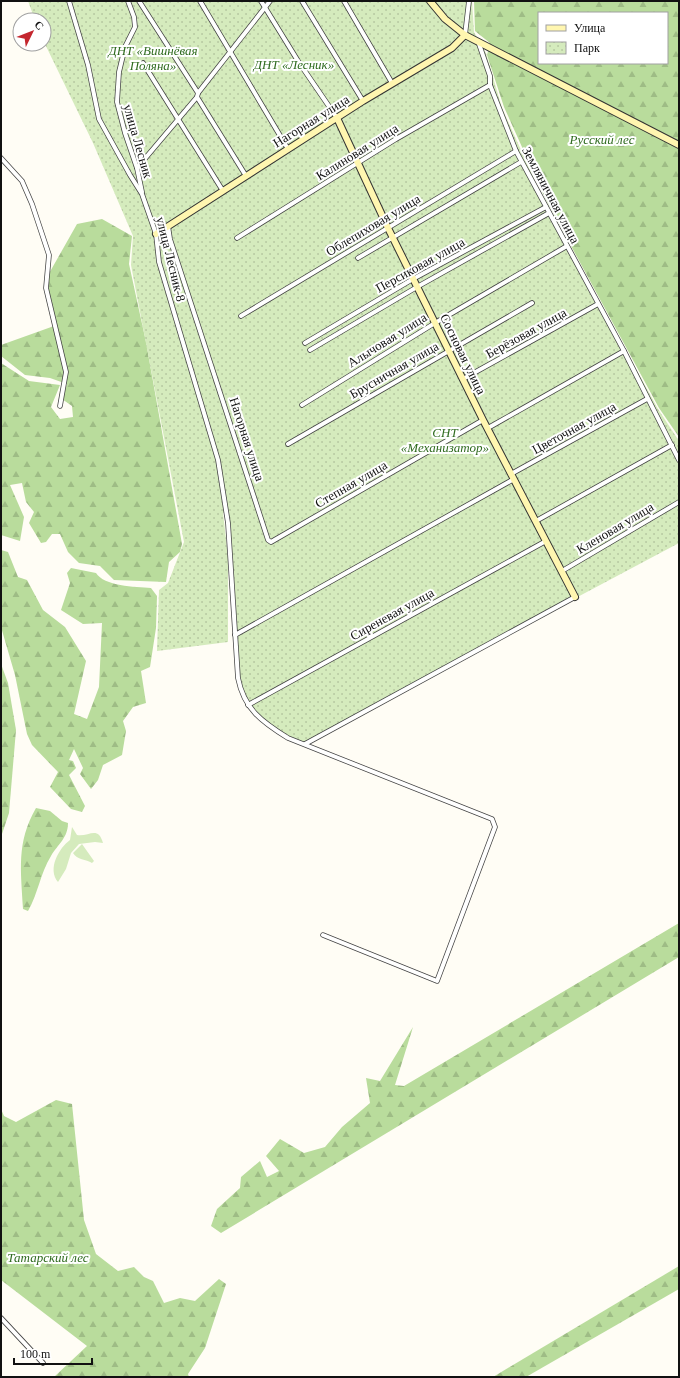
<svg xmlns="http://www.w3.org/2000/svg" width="680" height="1378" font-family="Georgia,serif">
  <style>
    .grass { fill: #d5ebbd }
    .forest { fill: url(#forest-firs); fill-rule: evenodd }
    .park { fill: url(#park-dots) }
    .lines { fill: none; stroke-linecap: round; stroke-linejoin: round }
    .street-casing { stroke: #444; stroke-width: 5.5 }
    .secondary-casing { stroke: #333; stroke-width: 8 }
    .street { stroke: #fff; stroke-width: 4 }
    .secondary { stroke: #fff6b0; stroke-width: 6 }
    .labels { text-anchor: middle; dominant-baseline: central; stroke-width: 4; stroke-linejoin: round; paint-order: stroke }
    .park-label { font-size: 13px; font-style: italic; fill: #2f6b1f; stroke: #fff }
    .street-label { font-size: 13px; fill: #111; stroke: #fff }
  </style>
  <defs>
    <pattern id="forest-firs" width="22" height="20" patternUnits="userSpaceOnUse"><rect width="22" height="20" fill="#b9dc9c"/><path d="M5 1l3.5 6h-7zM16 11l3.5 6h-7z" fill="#9ebc85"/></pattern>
    <pattern id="park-dots" width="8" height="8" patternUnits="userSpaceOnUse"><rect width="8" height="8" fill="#d5ebbd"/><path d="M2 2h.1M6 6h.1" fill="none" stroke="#b6c8a1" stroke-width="1.8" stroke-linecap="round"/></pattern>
  </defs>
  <rect width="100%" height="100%" fill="#fffdf5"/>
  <!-- grass -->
  <g class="grass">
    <path d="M72,827L77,835C89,837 98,825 103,843L95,842L79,844L71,853L66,869L58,882C47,869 59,848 70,840Z"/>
    <path d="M82,844L94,861L92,863C86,859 77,860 73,853Z"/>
  </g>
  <!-- forest -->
  <g class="forest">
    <path d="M474,1H679V437L659,408L545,198L504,107L487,55L490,43L475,31ZM539,13H667V63H539Z"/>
    <polygon points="102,219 132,236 129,264 146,342 182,544 180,552 169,562 166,582 114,580 100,566 79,563 68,552 60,534 52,534 46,542 41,543 29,523 34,512 26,502 22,483 10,485 24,517 20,541 1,535 2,415 1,414 1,363 29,381 60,385 51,407 60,419 73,417 72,406 62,399 67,384 50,378 25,375 1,356 1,345 54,326 47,277 77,224"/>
    <path d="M1,550L8,552L18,577L27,580L43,610L65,627L86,661L74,714L87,719L99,687L102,623L83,624L61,610L70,583L67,573L71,568L96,573C104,586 135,587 151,588L157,596L156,628L150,667L141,671L146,703L133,707L123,721L126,731L122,755L103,765L98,780L91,789L80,774L83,768L74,749L69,760L73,761L76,768L69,775L85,806L82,812L71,809L50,787L58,772L32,745L27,734L15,675L1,627Z"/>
    <polygon points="1,664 8,683 16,730 9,813 1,837"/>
    <path d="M36,808L50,811L62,821L68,823C68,838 58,844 51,856C40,874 38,894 28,911L23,909C21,870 16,843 36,808Z"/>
    <polygon points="679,923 679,957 221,1233 211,1226 217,1209 240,1188 241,1177 260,1161 267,1177 279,1171 266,1156 280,1139 304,1153 325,1147 342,1127 370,1103 366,1078 380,1081 413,1027 395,1085 404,1086"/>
    <polygon points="56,1100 72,1104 84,1220 96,1254 118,1271 134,1267 144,1277 153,1281 164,1303 180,1298 195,1301 219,1279 226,1284 205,1348 188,1374 189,1377 54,1377 87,1346 1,1280 1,1109 4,1116 16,1122"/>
    <polygon points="679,1266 679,1289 526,1377 493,1377"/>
  </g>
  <!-- park -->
  <path class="park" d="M28,1H472L474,32L486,53L502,108L544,201L658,409L679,441V543L305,742C272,731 252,716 240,683L234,577L228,511L223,513L228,557V642L157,651L159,590L168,583L184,542L131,265L133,236L93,143L44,42V20H35Z"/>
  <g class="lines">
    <!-- street casing -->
    <g class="street-casing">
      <g id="street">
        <path d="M69,1L88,65L99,119L130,175L142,194L156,234L159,262L218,460L228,523L238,678C244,709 262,722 288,738L492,819L495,827L437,981L323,935"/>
        <polyline points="128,1 134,17 135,27 125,47 119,72 117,102 125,133 137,168 142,192"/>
        <polyline points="139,1 198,93"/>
        <polyline points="200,1 288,149"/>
        <polyline points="261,1 298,61 337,118"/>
        <polyline points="302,1 363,101"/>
        <polyline points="344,1 392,83"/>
        <polyline points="465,35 469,1"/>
        <polyline points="478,41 490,76 490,85 516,151 624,351 679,460"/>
        <polyline points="143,63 223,191"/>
        <polyline points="197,97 246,176"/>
        <polyline points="1,158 22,181 32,204 49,255 46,288 66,372 60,406"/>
        <polyline points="137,168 197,97 198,93 270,1"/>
        <polyline points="168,226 170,239 268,540 271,542 483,420"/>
        <polyline points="237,238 396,139 490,85"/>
        <polyline points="358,258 521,162"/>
        <polyline points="241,316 516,151"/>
        <polyline points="305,343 413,279 546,207"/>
        <polyline points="310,350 417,287 549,213"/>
        <polyline points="463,379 598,304"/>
        <polyline points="302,405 435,323 567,246"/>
        <polyline points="488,428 624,351"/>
        <polyline points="288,444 532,303"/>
        <polyline points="511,474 647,399"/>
        <polyline points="536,521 672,445"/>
        <polyline points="562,571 679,502"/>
        <polyline points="235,635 514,479"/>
        <polyline points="248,705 546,541"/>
        <polyline points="305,744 575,597"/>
        <polyline points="1,1318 43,1363"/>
      </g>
    </g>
    <!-- secondary casing -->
    <g class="secondary-casing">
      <g id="secondary">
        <polyline points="430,1 445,19 465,35 679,145"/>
        <polyline points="337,118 388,228 483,420 575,597"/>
        <polyline points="156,234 363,101 452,48 465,35"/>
      </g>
    </g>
    <!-- street -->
    <use href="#street" class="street"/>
    <!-- secondary -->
    <use href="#secondary" class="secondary"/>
  </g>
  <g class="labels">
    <!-- park labels -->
    <g class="park-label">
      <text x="153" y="50">ДНТ «Вишнёвая<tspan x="153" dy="15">Поляна»</tspan></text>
      <text x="294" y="64">ДНТ «Лесник»</text>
      <text x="602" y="139">Русский лес</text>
      <text x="445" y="432">СНТ<tspan x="445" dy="15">«Механизатор»</tspan></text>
      <text x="48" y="1257">Татарский лес</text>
    </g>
    <!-- street labels -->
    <g class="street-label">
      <text transform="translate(311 121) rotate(-32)">Нагорная улица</text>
      <text transform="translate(138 141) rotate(74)">улица Лесник</text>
      <text transform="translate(357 152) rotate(-32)">Калиновая улица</text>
      <text transform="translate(551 195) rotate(62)">Земляничная улица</text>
      <text transform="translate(373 225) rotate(-31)">Облепиховая улица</text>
      <text transform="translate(171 259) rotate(76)">улица Лесник-8</text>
      <text transform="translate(420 265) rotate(-29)">Персиковая улица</text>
      <text transform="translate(526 333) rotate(-29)">Берёзовая улица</text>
      <text transform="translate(387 340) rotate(-32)">Алычовая улица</text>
      <text transform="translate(463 354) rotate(64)">Сосновая улица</text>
      <text transform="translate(394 370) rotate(-30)">Брусничная улица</text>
      <text transform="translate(574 428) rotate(-29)">Цветочная улица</text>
      <text transform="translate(247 439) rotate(72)">Нагорная улица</text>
      <text transform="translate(351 484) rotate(-30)">Степная улица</text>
      <text transform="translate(615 528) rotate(-31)">Кленовая улица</text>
      <text transform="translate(392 614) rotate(-29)">Сиреневая улица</text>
    </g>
  </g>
  <!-- border -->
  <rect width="680" height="1378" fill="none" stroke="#111111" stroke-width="4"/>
  <!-- legend -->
  <rect x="538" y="12" width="130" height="52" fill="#ffffff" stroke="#a0a0a0"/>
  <rect x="546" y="25" width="20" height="6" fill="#fff6b0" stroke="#a0a0a0"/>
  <text x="574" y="32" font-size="12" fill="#111111">Улица</text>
  <rect x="546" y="42" width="20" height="12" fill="url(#park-dots)" stroke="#a0a0a0"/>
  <text x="574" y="52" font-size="12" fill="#111111">Парк</text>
  <!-- north arrow -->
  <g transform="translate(32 32) rotate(47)"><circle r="19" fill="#ffffff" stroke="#a0a0a0"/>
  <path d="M0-3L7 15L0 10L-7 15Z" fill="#c4262e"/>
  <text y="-6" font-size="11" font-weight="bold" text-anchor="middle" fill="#111111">С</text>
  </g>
  <!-- scale -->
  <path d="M14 1358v6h78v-6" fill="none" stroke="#111111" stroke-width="2"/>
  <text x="20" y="1358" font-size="12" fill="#111111" stroke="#ffffff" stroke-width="3" paint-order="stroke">100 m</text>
</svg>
